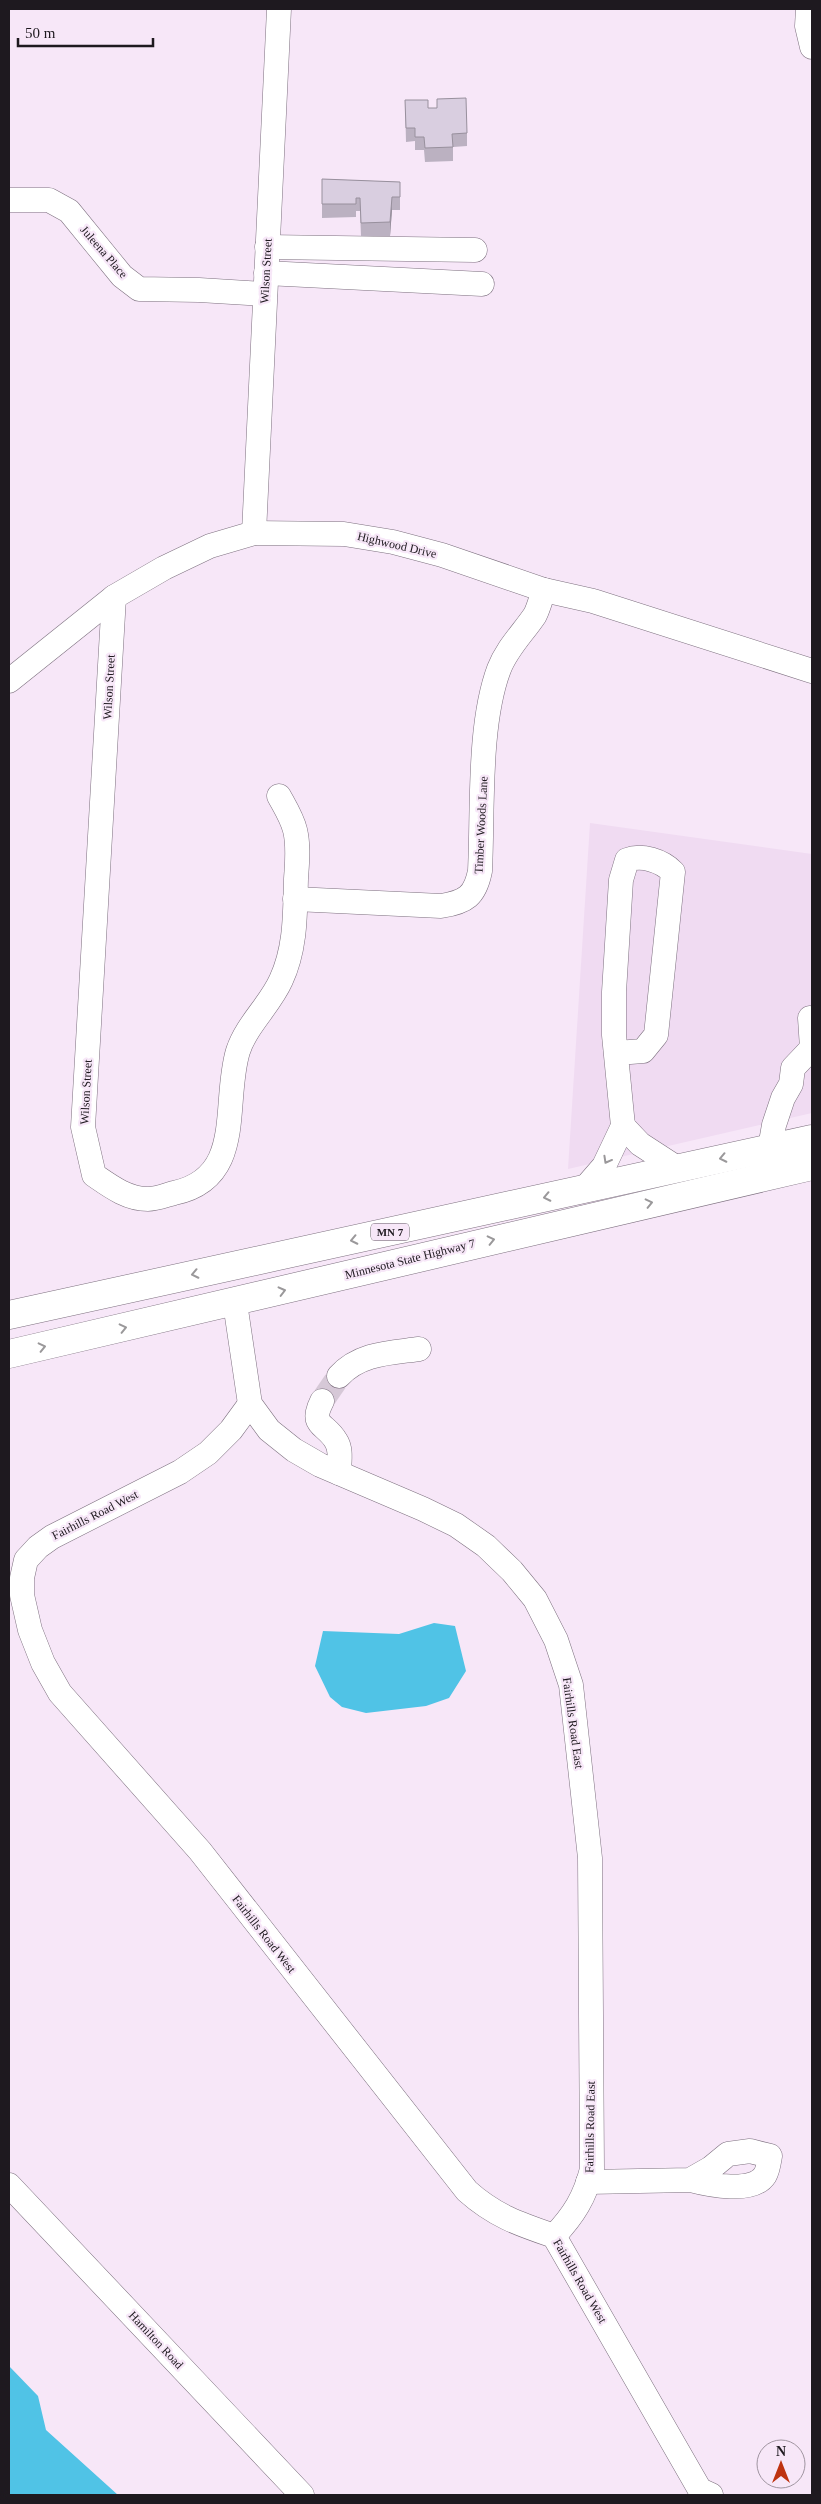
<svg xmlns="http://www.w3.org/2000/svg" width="821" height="2504" font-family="'Times New Roman',serif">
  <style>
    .built { fill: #f0dbf2 }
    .water { fill: #50c3e6 }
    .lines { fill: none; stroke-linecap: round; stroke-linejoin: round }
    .minor-tunnel { stroke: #d6c8d7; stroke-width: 24; stroke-dasharray: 24 12; stroke-linecap: butt }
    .minor-casing { stroke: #7d707f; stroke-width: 25 }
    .major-casing { stroke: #7d707f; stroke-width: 29 }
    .minor { stroke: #fff; stroke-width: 24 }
    .major { stroke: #fff; stroke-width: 28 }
    .wall { fill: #bbb1c1 }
    .shaded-wall { fill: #98909d }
    .building { fill: #d9cee0; stroke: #98909d }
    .oneway { stroke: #9a989a }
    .labels { text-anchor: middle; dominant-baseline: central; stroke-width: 4.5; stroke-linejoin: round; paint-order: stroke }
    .shield { fill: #f7e7f8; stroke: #5f5760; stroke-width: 1 }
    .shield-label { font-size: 11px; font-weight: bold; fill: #1e191f }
    .street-label { font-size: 12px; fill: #1e191f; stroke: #f7e7f8 }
  </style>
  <rect width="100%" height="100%" fill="#f7e7f8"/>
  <!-- built -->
  <polygon class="built" points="590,823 812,854 812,1113 568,1169"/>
  <!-- water -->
  <g class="water">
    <polygon points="434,1623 455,1626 466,1671 449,1698 426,1706 366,1713 342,1707 330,1697 315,1666 323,1631 399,1634"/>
    <polygon points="9,2366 38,2396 46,2430 118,2495 9,2495"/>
  </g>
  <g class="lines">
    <!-- minor-tunnel -->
    <polyline class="minor-tunnel" points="322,1401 339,1376"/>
    <!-- minor casing -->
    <g class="minor-casing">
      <g id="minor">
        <polyline points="808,9 807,26 812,47"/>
        <polyline points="9,200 49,200 69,211 122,276 139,289 199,290 265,294"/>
        <polyline points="267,247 475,250"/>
        <polyline points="266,273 482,284"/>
        <polyline points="254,533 279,9"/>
        <path d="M114,597L83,1127L94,1175C110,1186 127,1199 148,1199C157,1199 166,1195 174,1193C246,1178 222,1103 238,1051C247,1024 270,1005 281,980C296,948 295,913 296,879C297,863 299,846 295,830C292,818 285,807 279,796"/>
        <polyline points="9,681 114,597 164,568 210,546 254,533 344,534 393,542 442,555 544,590 593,601 812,671"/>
        <path d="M295,899L441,906C466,902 475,896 480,871C483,810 478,725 499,669C507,648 523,633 535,615C539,607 541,598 544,590"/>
        <polyline points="810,1018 812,1048"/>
        <polyline points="623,1126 640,1144 677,1168"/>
        <polyline points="770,1148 774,1125 783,1098 791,1084 793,1068 812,1048"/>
        <path d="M584,1189L604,1166L623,1126L614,1035V992L621,880L627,860C642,854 662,861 673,872L656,1035L643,1051L617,1053"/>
        <path d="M235,1303L250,1404L269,1430L294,1450L320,1465L423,1509L456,1525L486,1546L512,1571L535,1599L556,1640L571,1685L590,1858L592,2169C585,2197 574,2215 554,2236"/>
        <path d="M339,1376C360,1353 390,1353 419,1349"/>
        <path d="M322,1401C309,1427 326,1423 336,1441C342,1450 339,1463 339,1473"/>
        <path d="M250,1404L231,1430L208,1453L180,1472L52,1537L38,1547L26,1560L22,1578V1595L30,1630L43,1663L60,1693L200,1851L467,2191C495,2216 519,2224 554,2236L700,2490L711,2495"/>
        <path d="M588,2182L690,2180L711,2168L728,2154L750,2151L770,2156C769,2162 768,2170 765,2175C753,2194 709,2185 690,2180"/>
        <polyline points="9,2185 302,2495"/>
      </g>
    </g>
    <!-- major casing -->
    <g class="major-casing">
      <g id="major">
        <polyline points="9,1315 812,1139"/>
        <polyline points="9,1354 812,1166"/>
      </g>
    </g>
    <!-- minor -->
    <use href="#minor" class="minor"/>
    <!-- major -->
    <use href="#major" class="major"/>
  </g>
  <!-- wall -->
  <g class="wall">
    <polygon points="405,100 428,108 467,133 467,146 453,147 453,161 425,162 424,150 415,150 415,141 406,142"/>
    <polygon points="322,179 400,182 400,210 392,210 390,236 361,236 360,211 356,211 356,217 322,218"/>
  </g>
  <!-- shaded-wall -->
  <polygon class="shaded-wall" points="392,197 392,210 390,236 390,222"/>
  <!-- building -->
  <g class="building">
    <polygon points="466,98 467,133 452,134 453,147 425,148 424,137 415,137 415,128 406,128 405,100 428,100 428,108 437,108 437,99"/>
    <polygon points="322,179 400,182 400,197 392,197 390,222 361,223 360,198 356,198 356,204 322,204"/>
  </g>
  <!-- one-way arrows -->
  <defs><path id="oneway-chevron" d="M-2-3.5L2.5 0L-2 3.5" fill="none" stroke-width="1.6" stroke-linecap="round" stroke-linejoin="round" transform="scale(1.25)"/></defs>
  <g class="oneway">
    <use href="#oneway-chevron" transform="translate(723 1158) rotate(168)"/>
    <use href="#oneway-chevron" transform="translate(607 1160) rotate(119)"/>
    <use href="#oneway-chevron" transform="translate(547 1197) rotate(168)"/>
    <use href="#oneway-chevron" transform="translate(649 1203) rotate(-13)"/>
    <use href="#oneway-chevron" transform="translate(354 1240) rotate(168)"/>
    <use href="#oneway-chevron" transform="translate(491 1240) rotate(-13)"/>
    <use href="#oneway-chevron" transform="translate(195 1274) rotate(168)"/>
    <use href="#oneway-chevron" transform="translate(282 1291) rotate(-14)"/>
    <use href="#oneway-chevron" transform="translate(123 1328) rotate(-13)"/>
    <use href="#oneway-chevron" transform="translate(42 1347) rotate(-13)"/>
  </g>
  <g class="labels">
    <!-- shield labels -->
    <rect class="shield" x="371" y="1223.5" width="38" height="17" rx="4"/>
    <g class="shield-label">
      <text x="390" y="1232">MN 7</text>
    </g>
    <!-- street labels -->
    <g class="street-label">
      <text transform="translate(104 252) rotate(49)">Juleena Place</text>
      <text transform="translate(266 271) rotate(-87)">Wilson Street</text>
      <text transform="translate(397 545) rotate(13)">Highwood Drive</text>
      <text transform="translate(109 687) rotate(-87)">Wilson Street</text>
      <text transform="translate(481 825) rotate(-87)">Timber Woods Lane</text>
      <text transform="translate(86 1092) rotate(-87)">Wilson Street</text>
      <text transform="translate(410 1259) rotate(-14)">Minnesota State Highway 7</text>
      <text transform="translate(95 1515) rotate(-27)">Fairhills Road West</text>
      <text transform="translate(573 1723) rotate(82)">Fairhills Road East</text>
      <text transform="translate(264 1934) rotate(52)">Fairhills Road West</text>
      <text transform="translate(590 2127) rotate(-89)">Fairhills Road East</text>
      <text transform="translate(580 2281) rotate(60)">Fairhills Road West</text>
      <text transform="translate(156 2340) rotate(47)">Hamilton Road</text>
    </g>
  </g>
  <!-- border -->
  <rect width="821" height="2504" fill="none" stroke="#1e191f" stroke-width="20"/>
  <!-- north arrow -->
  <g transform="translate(781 2464)"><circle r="24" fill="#f7e7f8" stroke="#a095a1"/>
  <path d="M0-4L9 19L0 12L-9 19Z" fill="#be3310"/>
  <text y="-8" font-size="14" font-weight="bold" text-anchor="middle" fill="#1e191f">N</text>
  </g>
  <!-- scale -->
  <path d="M18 38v8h135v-8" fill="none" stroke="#1e191f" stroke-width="2.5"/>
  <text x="25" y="38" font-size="15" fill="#1e191f" stroke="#f7e7f8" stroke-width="4" paint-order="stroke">50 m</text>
</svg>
